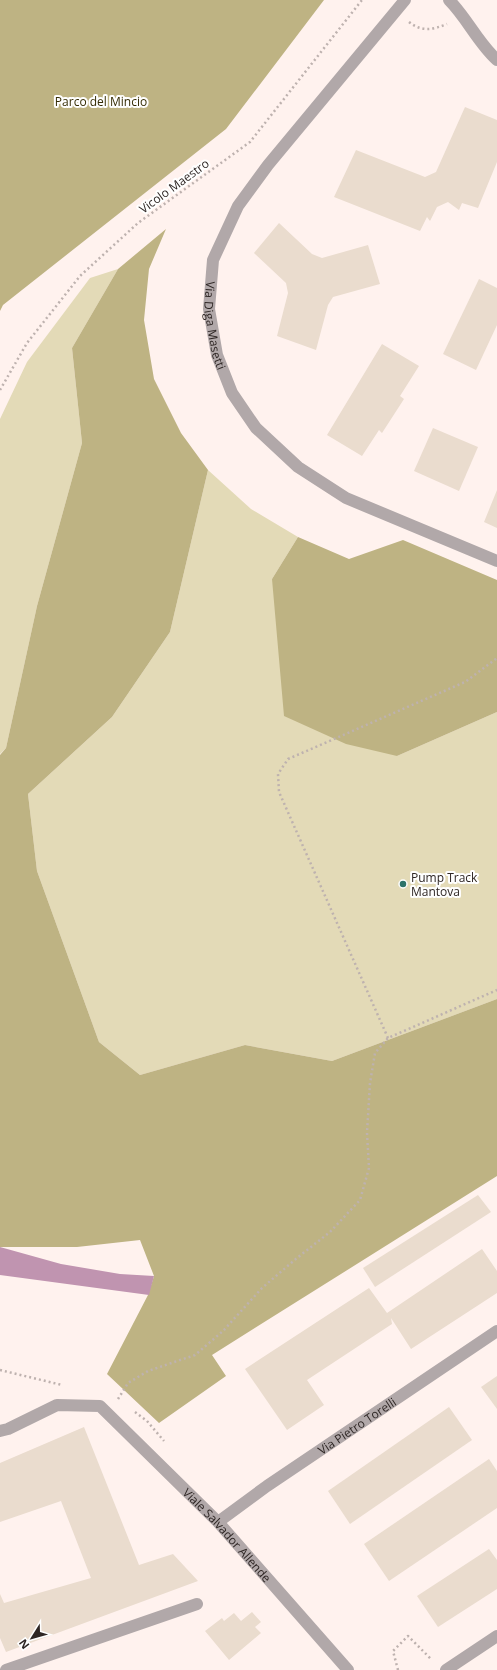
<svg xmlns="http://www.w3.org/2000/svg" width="497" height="1670" font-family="'Open Sans',sans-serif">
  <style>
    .green { fill: #e3dab7 }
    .forest { fill: #beb383 }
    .water { fill: #c094b0 }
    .building { fill: #eadcce }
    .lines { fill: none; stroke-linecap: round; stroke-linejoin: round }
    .path { stroke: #beb2af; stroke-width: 2.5; stroke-dasharray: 2 3; stroke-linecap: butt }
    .minor { stroke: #b1a8a9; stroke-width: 12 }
    .poi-dot { fill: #2c736a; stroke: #fff; stroke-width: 1.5 }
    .labels { text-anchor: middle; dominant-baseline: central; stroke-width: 4; stroke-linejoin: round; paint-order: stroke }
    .park-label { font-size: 12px; fill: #362d05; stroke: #fff }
    .street-label { font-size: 12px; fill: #2e2624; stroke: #fff }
    .poi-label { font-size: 12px; fill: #2e2624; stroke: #fff; text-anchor: start }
  </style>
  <rect width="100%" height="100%" fill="#fff2ee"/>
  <!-- green -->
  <g class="green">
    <polygon points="118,269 72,348 82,443 37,606 6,748 0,754 0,419 27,362 90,278"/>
    <polygon points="208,470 251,509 298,537 272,579 397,756 497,712 497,999 332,1061 245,1045 140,1075 99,1042 37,871 28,794 112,717 170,632"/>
  </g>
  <!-- forest -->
  <g class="forest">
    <polygon points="0,0 324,0 226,129 3,305 0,311"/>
    <polygon points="166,229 149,269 144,320 154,379 181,433 208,470 170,632 112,717 28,794 37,871 99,1042 140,1075 245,1045 332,1061 497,999 497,1176 212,1355 226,1376 159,1423 107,1374 148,1295 154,1276 140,1240 77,1247 0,1247 0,755 6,748 37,606 82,443 72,348 118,269"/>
    <polygon points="298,537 349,559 403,540 497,580 497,712 397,756 346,744 284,716 272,579"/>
  </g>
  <!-- water -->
  <polygon class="water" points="0,1247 61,1264 120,1274 154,1276 149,1295 0,1275"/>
  <!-- building -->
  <g class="building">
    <polygon points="465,107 497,120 497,162 478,208 462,203 459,210 448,202 437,207 430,221 427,217 420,231 334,197 356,150 425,177 436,172"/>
    <polygon points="279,223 312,254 322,258 368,245 380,284 333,297 328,305 316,350 277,336 288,293 286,283 254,253"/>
    <polygon points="479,279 497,288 497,325 476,370 443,354"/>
    <polygon points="382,344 419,366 400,396 404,399 382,433 379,430 362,456 327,435"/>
    <polygon points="433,428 478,447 459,491 414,471"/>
    <polygon points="497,490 497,528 484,522"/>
    <polygon points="478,1195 491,1212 375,1287 363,1268"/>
    <polygon points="482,1249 497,1271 497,1293 411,1349 391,1318 392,1324 307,1380 324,1405 287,1430 245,1369 369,1288 387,1313"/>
    <polygon points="497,1376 497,1409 481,1387"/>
    <polygon points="449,1407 472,1440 350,1524 328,1491"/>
    <polygon points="84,1427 139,1565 173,1554 198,1581 6,1652 0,1638 0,1594 4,1603 91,1578 61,1501 0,1522 0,1463"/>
    <polygon points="489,1459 497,1471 497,1508 389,1581 364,1544"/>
    <polygon points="489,1549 497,1560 497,1589 438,1627 417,1596"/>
    <polygon points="252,1612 261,1622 255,1627 261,1633 229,1660 205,1631 222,1618 224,1621 234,1613 241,1621"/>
  </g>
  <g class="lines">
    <!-- path -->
    <g class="path">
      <path d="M409,22C422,32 432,30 447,24"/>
      <polyline points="0,390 27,343 80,276 138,223 250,142 362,0"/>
      <polyline points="388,1038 279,792 278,774 288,759 465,682 497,658"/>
      <polyline points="0,1370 62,1385"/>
      <polyline points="118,1399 128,1383 148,1371 195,1355 223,1331 262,1288 297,1258 330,1232 360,1200 369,1168 367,1133 370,1083 375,1053 388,1038 497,990"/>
      <polyline points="135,1412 147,1421 164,1441"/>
      <polyline points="398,1670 393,1651 408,1636 432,1660"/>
    </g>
    <!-- minor -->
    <g class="minor">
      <path id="s1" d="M405,0L268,165L238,206L213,260L209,309L217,355L232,393L256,428L298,467L346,498L497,561"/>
      <path d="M449,0C467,18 478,43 497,60"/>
      <path id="s2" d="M0,1431L8,1429L57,1405L100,1406L218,1522L348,1670"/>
      <path id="s3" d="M218,1522L267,1486L497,1331"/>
      <polyline points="6,1670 197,1604"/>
      <polyline points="446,1670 497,1636"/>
    </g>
  </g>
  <!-- markers -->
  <circle class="poi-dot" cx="403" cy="884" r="4"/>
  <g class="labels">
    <!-- park labels -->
    <g class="park-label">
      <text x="101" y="101">Parco del Mincio</text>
    </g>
    <!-- street labels -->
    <g class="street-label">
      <text transform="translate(174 186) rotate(-36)">Vicolo Maestro</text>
      <text stroke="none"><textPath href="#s1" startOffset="391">Via Diga Masetti</textPath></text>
      <text stroke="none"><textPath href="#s3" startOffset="169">Via Pietro Torelli</textPath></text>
      <text stroke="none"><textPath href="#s2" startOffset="287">Viale Salvador Allende</textPath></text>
    </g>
    <!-- poi labels -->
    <g class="poi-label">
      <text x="411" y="877">Pump Track<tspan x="411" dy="14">Mantova</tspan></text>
    </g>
  </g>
  <!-- north arrow -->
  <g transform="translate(32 1638) rotate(233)" stroke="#ffffff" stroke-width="3" paint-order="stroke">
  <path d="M0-3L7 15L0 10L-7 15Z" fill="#2e2624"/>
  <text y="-6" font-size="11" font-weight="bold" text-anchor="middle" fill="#2e2624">N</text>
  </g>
</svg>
